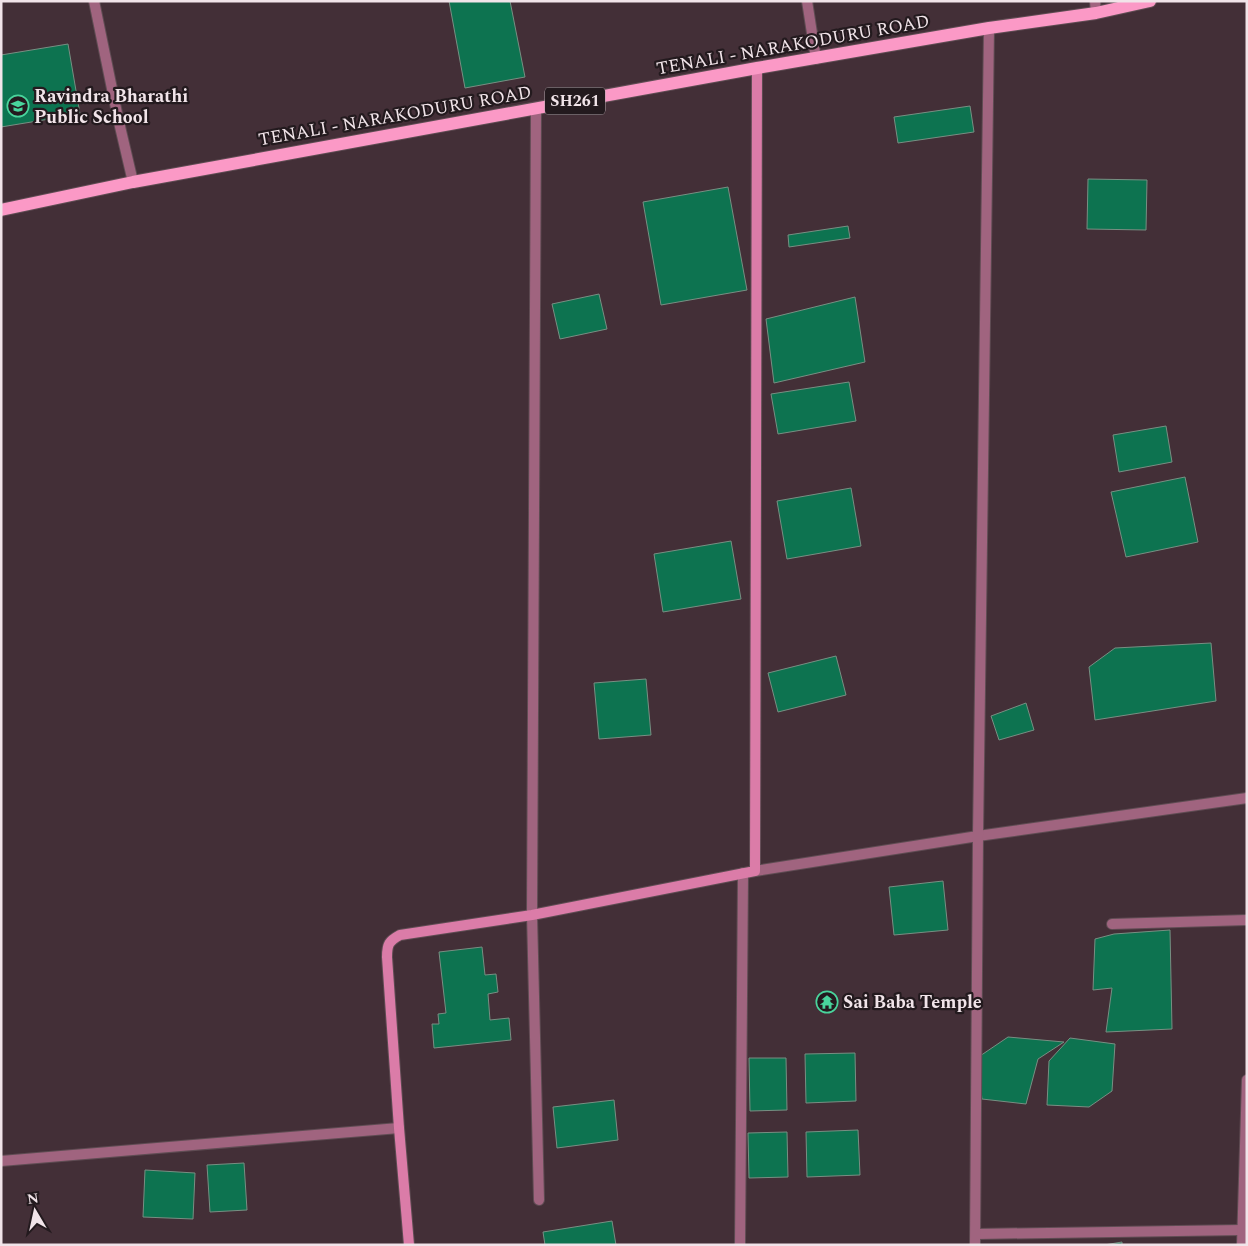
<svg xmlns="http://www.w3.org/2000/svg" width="1248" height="1246" font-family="Spectral,serif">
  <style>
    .building { fill: #0d7350; stroke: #788f83 }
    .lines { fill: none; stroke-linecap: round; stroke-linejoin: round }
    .street-casing { stroke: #5f4c53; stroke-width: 12 }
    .secondary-casing { stroke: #5f4c53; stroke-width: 12 }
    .primary-casing { stroke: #5f4c53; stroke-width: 14 }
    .street { stroke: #a0647f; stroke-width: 10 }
    .secondary { stroke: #db7ca8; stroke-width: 10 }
    .primary { stroke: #fb99c6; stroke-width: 12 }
    .labels { text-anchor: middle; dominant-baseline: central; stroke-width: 4.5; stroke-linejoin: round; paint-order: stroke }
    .shield { fill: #231a1e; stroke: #b3a7ac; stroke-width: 1 }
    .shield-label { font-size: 16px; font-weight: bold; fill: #f1e4e9 }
    .street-label { font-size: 18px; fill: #f1e4e9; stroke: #231a1e }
    .poi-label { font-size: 18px; font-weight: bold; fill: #f1e4e9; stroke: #231a1e; text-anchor: start }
  </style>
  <rect width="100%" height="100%" fill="#432f37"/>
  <!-- building -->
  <g class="building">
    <polygon points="449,1 510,1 525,77 465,88"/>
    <polygon points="68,44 80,114 1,127 1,55"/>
    <polygon points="970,106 974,132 898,143 894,117"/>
    <polygon points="1088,179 1147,180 1146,230 1087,229"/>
    <polygon points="728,187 747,290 661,305 643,202"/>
    <polygon points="848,226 850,238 789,247 788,235"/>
    <polygon points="599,294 607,329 560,339 552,304"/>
    <polygon points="855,297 865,362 774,383 766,319"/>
    <polygon points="849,382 856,421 778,434 771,394"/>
    <polygon points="1166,426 1172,462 1119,472 1113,435"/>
    <polygon points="1185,477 1198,542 1126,557 1111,492"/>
    <polygon points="851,488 861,546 787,559 777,501"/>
    <polygon points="731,541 741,599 663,612 654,554"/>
    <polygon points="1211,643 1216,701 1095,720 1089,667 1115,648"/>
    <polygon points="836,656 846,695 778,712 768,673"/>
    <polygon points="646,679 651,735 599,739 594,683"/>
    <polygon points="1026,703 1034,730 999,740 991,716"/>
    <polygon points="943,881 948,930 894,935 889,887"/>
    <polygon points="1170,930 1172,1029 1106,1032 1112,988 1093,990 1095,939 1114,934"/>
    <polygon points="482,947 485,975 496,974 498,992 488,994 490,1020 509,1018 511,1040 434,1048 432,1024 439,1024 438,1014 446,1013 439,952"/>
    <polygon points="1008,1037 1064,1042 1038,1059 1026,1104 982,1099 977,1058"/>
    <polygon points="1070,1038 1115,1044 1112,1091 1089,1107 1047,1105 1049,1061"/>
    <polygon points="855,1053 856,1101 806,1103 805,1054"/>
    <polygon points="749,1058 786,1058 787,1110 750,1111"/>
    <polygon points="614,1100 618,1140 557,1148 553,1107"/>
    <polygon points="858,1130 860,1175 807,1177 806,1132"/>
    <polygon points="787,1132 788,1177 749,1178 748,1133"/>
    <polygon points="244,1163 247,1210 210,1212 207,1165"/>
    <polygon points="145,1170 195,1173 193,1219 143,1217"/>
    <polygon points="612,1221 616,1245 545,1245 543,1232"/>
    <polygon points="1122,1242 1122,1245 1104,1245"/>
  </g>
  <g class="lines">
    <!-- street casing -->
    <g class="street-casing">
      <g id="street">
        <polyline points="94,1 118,118 133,182"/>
        <polyline points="807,1 816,59"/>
        <polyline points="1095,1 1096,13"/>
        <polyline points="536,108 532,915 539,1200"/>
        <polyline points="755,871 978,836 1247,798"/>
        <polyline points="1112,924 1247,920"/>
        <polyline points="1,1161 399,1128"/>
        <polyline points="976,1234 1242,1230"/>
        <polyline points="740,1245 743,873"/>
        <polyline points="975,1245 978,836 989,28"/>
        <polyline points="1242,1245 1247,1080"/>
      </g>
    </g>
    <!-- secondary casing -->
    <g class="secondary-casing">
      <path id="secondary" d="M409,1245L399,1128L387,957C387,944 389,941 400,935L532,915L755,871L757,68"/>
    </g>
    <!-- primary casing -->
    <g class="primary-casing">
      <polyline id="primary" points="1,210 133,182 757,68 989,28 1096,13 1150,1"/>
    </g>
    <!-- street -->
    <use href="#street" class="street"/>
    <!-- secondary -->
    <use href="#secondary" class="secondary"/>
    <!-- primary -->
    <use href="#primary" class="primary"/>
  </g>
  <!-- icons -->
  <defs>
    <g id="school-ring" transform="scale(1.125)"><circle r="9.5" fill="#231a1e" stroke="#49d49c" stroke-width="1.5"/><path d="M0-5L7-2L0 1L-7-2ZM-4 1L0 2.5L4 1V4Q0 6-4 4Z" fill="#49d49c"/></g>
    <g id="temple-ring" transform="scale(1.125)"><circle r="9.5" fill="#231a1e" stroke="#49d49c" stroke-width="1.5"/><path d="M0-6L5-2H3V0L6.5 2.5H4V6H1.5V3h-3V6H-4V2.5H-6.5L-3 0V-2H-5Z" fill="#49d49c"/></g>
  </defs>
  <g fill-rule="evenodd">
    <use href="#school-ring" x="18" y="106"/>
    <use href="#temple-ring" x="827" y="1002"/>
  </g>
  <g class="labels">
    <!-- shield labels -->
    <rect class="shield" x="545" y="87.5" width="60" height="27" rx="4"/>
    <g class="shield-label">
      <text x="575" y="101">SH261</text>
    </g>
    <!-- street labels -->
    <g class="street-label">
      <text transform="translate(793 45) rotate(-10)">TENALI - NARAKODURU ROAD</text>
      <text transform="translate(395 116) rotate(-10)">TENALI - NARAKODURU ROAD</text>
    </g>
    <!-- poi labels -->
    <g class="poi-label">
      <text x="34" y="96">Ravindra Bharathi<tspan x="34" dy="21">Public School</tspan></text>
      <text x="843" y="1002">Sai Baba Temple</text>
    </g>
  </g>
  <!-- border -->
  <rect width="1248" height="1246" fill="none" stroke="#f1e4e9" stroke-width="5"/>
  <!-- north arrow -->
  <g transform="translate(35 1211) rotate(351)" stroke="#231a1e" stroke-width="4" paint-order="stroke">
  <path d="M0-4L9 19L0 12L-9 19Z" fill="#f1e4e9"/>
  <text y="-8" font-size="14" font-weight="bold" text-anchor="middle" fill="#f1e4e9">N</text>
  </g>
</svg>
